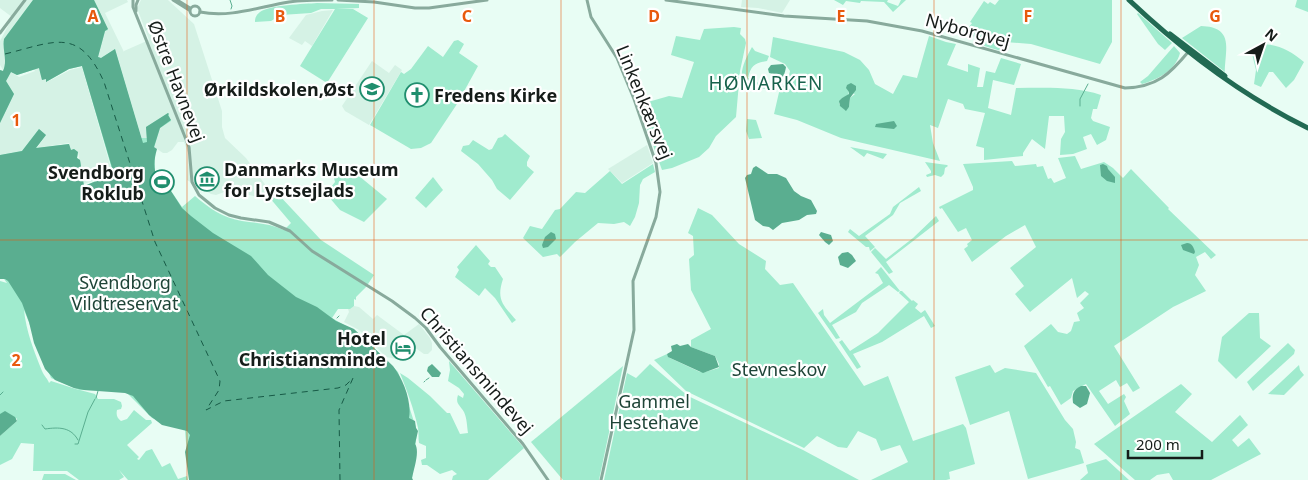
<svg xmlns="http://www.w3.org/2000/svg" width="1308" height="480" font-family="'Noto Sans',sans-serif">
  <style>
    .built { fill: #d5f2e5 }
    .green { fill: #a0ebce; fill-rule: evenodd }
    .water { fill: #5aae90 }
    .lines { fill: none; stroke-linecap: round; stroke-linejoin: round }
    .stream { stroke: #5aae90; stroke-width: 1 }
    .ferry { stroke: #175a46; stroke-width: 1; stroke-dasharray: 6 5; stroke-linecap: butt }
    .minor { stroke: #88aa9c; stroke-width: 3 }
    .major { stroke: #226a53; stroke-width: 5 }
    .grid { fill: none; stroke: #e8590c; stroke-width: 1; stroke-opacity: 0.55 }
    .labels { text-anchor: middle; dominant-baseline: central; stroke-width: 4.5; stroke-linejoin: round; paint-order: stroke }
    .street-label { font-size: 18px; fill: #151c19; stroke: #fff }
    .poi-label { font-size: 18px; font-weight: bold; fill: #151c19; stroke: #fff; text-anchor: end }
    .park-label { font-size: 18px; fill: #1e4437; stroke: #fff }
    .neighbourhood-label { font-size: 19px; letter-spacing: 1px; fill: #18624c; stroke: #fff }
    .grid-label { font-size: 16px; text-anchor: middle; font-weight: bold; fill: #e8590c; stroke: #fff; stroke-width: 4.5; stroke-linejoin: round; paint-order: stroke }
  </style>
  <rect width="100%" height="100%" fill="#e8fdf4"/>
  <!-- built -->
  <g class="built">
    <polygon points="0,0 33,0 4,39 3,43 6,64 3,70 0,65 0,41 9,24 8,23 12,17 0,8"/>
    <polygon points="94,0 127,0 128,2 105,13 124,52 124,51 149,40 137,8 141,0 168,0 194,24 222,111 222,127 225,138 246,158 269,190 269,197 257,197 230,190 216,195 211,194 187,180 188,153 184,142 178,142 172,150 167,153 163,153 154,147 160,128 168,113 147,143 143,143 115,49 101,58 98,57 105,30"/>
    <polygon points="742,0 790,0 782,13 758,8 741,7"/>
    <polygon points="333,10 312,46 305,41 302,45 289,38 306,15 322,11"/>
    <polygon points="372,61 389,73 395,65 402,70 369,125 345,111 342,106"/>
    <polygon points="39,67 42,80 46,79 47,82 70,70 82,67 112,172 110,175 84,184 78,152 74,149 71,150 69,143 37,148 46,135 39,129 22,151 0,155 0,123 14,94 6,81 11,72 19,77 35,71 34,69"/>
    <polygon points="647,145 653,163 622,183 608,169"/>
    <polygon points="354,306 359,307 373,319 377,315 404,335 419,324 430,338 432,343 432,350 428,354 424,354 414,347 407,350 402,360 386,357 359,330 344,322 349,312 348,309"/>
  </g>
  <!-- green -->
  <g class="green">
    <path d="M33,0H94L108,30L105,31L98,57L101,58L115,49L141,138H147L146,127L168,113L171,121L160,128L154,148L155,176L162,190L169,188L182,207L195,196C209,208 223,218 242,221C257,223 271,224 284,230L291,223L269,197L277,193L321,240L374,275L366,287L356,297V300L354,299V306L350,309H338L332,318L360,334L398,372L417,431L412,480H189L185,430L152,418L125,391L80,390L95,394L98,399H114L121,402L122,406L121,409L117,410C116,415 117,418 121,421L127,419L134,410L146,420H151L152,423L127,445L139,457L137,459L139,460L146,451L152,449L162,467L170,463L178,479L187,476L188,480H128L119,470L124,477L119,480H79L67,471H33L34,444L21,443L12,459L0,465V436L17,421V418L0,435V281L7,283L4,279H0V155L22,151L39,129L46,135L36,148L69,144L71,150L74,149L78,152L77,158L80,160L84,186L111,175L113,173L82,66L69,69L46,82V79L42,80L39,68L17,75L11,72L6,81L14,94L0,123V70L3,71C8,60 2,50 4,39ZM24,310L51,378L79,390L51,381L49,383C48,379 44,376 42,371C34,351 26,331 24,310Z"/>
    <polygon points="834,0 888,0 887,2 898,6 901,0 906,0 893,12 884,2 861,1 860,3 846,1 843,5"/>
    <polygon points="999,0 1112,0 1112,42 1100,64 1031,44 1005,42 1001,51 981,45 983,38 980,41 966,31 972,23 970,22 984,1 988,4 990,2 995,5"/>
    <polygon points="1297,0 1308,0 1308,12 1295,7"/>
    <path d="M317,3L359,4V8L336,9H353L368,18L327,83L300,66L335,9H321L311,13L281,15L271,21L255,22C255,18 256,15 260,12C269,5 305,4 317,3Z"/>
    <polygon points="1138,13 1172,43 1165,50 1158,44 1137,14"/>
    <path d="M1201,26C1235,27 1225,50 1225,72L1182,38Z"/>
    <polygon points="734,27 741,28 740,34 745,39 746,43 740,71 736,117 716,136 709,148 699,157 672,168 662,170 641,112 641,104 669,96 682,98 694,62 671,55 676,36 700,40 704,29"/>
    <path d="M929,36L946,42L956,44L947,65L968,72V64L980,68L977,87H983L986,71L995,73L1001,58L1021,64L1014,85L993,80L988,108L1011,115L1016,88C1045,88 1074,86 1101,95L1097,109H1093L1091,118L1093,121L1110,127L1106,140L1097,145L1091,134L1083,137L1087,149L1073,154L1060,155L1061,139L1065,132L1064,116H1049L1045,149L1032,139L1023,153V156L984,160V148L976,146L985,113L965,109L963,104L948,99L938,128L930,125L933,143L940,161L841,138L797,120L774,114L780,88L787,83L790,71L785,64L770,57L773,37L844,52L860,60L869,70L875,84L893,94L903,75L917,78ZM849,92L855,94L850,98L849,107L845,110L839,104L842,98L848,96Z"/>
    <polygon points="458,40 464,44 459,53 478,66 457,104 431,143 421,148 411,149 370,125 401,72 404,74 411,69 428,46 443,57 454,41"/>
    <path d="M1263,44C1280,45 1291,51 1304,62L1294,80L1286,88L1273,72H1269L1261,87L1254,84L1256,70L1252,54L1255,48Z"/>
    <path d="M1174,46L1180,53C1176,70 1157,80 1142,84L1140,82L1148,76Z"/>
    <path d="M752,47L755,51L769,56L767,61C755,63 751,65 748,78L765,86L777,89L746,88C736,75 746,58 752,47Z"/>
    <polygon points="747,119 756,120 762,138 749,139 746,131"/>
    <polygon points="505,134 530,156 527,162 527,166 534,172 510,200 497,189 492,180 478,164 461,151 463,146 469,145 473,140 489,150 492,149 498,138 502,137"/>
    <polygon points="850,147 887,154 883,159 867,153 864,157"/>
    <polygon points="1075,156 1081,169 1104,162 1113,168 1123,178 1131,169 1169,208 1168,209 1216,255 1211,259 1205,252 1196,257 1199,265 1195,275 1206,291 1173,307 1114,346 1140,388 1133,392 1127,383 1120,387 1116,380 1099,391 1108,404 1124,394 1126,397 1124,401 1130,414 1115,426 1086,384 1073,391 1071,398 1061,405 1050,386 1048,387 1024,346 1051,324 1058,332 1067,334 1071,331 1074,322 1080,321 1077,313 1084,308 1080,303 1089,294 1085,291 1077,298 1072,278 1030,312 1015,294 1024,286 1010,268 1036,247 1025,225 1006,236 972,262 964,249 968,246 967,244 972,240 966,228 958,232 942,208 940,209 939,207 973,190 973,187 963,164 1012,161 1015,166 1036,164 1037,167 1043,166 1048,179 1051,178 1054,183 1066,178 1058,158"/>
    <polygon points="925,162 947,165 948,166 945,168 944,174 941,177 935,175 927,177 926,175 931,173 931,171"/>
    <polygon points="653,164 655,172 643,179 640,185 639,203 635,217 630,226 624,222 614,224 598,223 575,242 560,257 557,254 543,257 523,238 530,226 542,229 555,210 560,209 576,192 585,193 610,171 622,184"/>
    <polygon points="344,167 348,167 387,199 364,222 340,210 323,190 326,186 331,187 335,182 334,178"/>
    <polygon points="433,177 443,190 426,208 415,198"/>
    <polygon points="919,187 921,191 900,203 893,215 865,236 875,247 870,251 869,247 866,247 848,232 850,229 859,236 890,214 893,207"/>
    <polygon points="698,208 712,215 739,244 766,261 765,269 780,285 793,283 864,386 888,376 913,441 963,424 966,428 975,464 949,472 950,479 946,480 871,480 908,462 900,445 881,451 876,439 858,431 847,448 838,447 817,436 804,448 686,391 654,360 667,354 670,358 700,372 705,372 719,368 719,364 715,356 691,347 691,340 711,329 691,290 689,259 694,255 693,236 688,233"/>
    <polygon points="936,216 939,221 886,262 893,272 889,274 871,252 875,248 886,259 913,238"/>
    <path d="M476,245L490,261L488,264L491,267H495L503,279C496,300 503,305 516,320L512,323L495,298L485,288L479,296L455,277L459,270L457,267Z"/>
    <polygon points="881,267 900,291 898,292 889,285 862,303 856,312 832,325 840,338 836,339 818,313 823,309 824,315 830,323 883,283 878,274 875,273"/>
    <polygon points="900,291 902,291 912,301 913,300 918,304 915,308 921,313 925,310 935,326 931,328 924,316 882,342 853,354 861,367 857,369 839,342 842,340 850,351 878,333 909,302 899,293"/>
    <polygon points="1249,313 1259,313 1260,338 1271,346 1236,379 1218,361 1222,337"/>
    <polygon points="1288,343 1295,350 1294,354 1253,391 1247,382"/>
    <path d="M449,361L524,448L488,480H452L453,476L457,474L452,470L440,474L427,465H422L421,460L426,458V446L419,443C418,438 419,433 418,428C414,409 407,391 400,373L408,378L430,396L447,413H450L460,434L468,433C467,427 467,418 464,412C460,405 455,404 458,395L463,398L464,394L459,388L448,381L450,370Z"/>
    <polygon points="650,364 688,396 803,450 859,480 604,480 627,373 636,378"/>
    <polygon points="990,365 995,373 1005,368 1036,373 1065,420 1073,429 1076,442 1075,448 1080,450 1084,463 1028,479 1009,411 970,425 955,377"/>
    <polygon points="1299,365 1300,370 1304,375 1284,395 1268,394"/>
    <polygon points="623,366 599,480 563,480 531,442"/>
    <polygon points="1181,384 1192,394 1175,412 1212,442 1240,415 1248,425 1232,440 1238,447 1249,438 1261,454 1211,480 1173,480 1169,473 1157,475 1150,480 1135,480 1094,444"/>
    <polygon points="1106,459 1129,480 1080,480 1088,473 1086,465"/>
    <polygon points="44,474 65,474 76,480 42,480"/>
  </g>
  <!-- water -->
  <g class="water">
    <path d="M33,0H94L108,29L105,31L98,57L101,58L115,49L143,143L147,142L146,127L168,113L169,114L168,115L171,120L160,128L154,147L157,149C152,166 155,175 162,190L169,188L182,208L191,216L213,233L251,256L268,275L296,297L317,307L336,321L354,329L393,366C403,379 412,401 409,418L415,421L416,428L418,431L415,444C420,451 414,468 412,478L413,480H189L185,452L190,435L187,431L162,425L149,415L133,396L125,393L84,390L74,388L55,380L45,369L34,343L29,322L22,303L8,281L5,279H0V155L22,151L39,129L46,135L36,148L69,144L71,150L74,149L78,152L77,158L80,160L84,186L111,175L113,171L82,66L69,69L46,82V79L42,80L39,68L17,75L11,72L6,81L14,94L0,123V70L3,71C8,60 2,50 4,39Z"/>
    <path d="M783,64L786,67C785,73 783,81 776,82L774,79V74L769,73L768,69L771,65Z"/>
    <polygon points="851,83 856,86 856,90 850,98 849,107 846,111 840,106 839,101 842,98 849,94 849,92 846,88 847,85"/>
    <polygon points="894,121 897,126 894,129 875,127 876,124"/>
    <polygon points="1103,164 1107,166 1108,169 1115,177 1115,183 1107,181 1101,176 1100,165"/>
    <polygon points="756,166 768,174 777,174 786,178 794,191 801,196 811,200 817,211 816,214 807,215 799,220 782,223 773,230 769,227 763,226 755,220 745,178 747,175 751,174 753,168"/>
    <polygon points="551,232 555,234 556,239 548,247 543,248 542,245 545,237"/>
    <polygon points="821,232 831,235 833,241 829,245 825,242 819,235"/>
    <path d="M1187,243C1192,243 1194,248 1195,252L1194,254L1183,250L1181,245Z"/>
    <polygon points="848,252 852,255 856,261 848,268 840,265 838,257 842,253"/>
    <polygon points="677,344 680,346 688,344 691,347 715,356 719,367 703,373 668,357 667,354 672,351 671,346"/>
    <polygon points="432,364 441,373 439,377 432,377 427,371 428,367"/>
    <path d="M1081,386H1086L1090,393L1087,404L1080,408L1073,403C1072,394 1073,390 1081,386Z"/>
    <polygon points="5,411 15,417 17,421 0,436 0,414"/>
  </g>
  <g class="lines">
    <!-- stream -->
    <g class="stream">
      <polyline points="230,0 232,6 231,9"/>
      <polyline points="1080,106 1080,99 1088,84"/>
      <polyline points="337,318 339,316"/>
      <polyline points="426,380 429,378"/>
      <polyline points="424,382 425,381"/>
      <polyline points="0,395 3,392"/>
      <polyline points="96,398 98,391"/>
      <path d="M42,425L45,429C59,427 71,427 78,440"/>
      <polyline points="75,444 78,444 88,412 95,399"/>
    </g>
    <!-- ferry -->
    <path class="ferry" d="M5,54C54,42 79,26 104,82L155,242L220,381L219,390L206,410L224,401L338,388L346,385L353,378L339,410L340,480"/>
    <!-- minor -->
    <g class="minor">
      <polyline points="133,0 133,7 189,147 192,182 199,195 215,208 229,215 241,218 269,222 290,231 312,251 392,301 415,318 426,328 440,347 523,444 548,480"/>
      <polyline points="173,0 189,10"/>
      <polyline points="177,0 190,8"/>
      <polyline points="338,0 374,2 415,8 429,8 487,0"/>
      <polyline points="587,0 591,17 617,58 634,99 656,163 660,192 656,217 633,281 634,330 601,480"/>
      <path d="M666,0L784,16L867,21L922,31L1125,88C1157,87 1170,74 1189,51"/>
      <circle cx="195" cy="11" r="5"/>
      <polyline points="136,11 136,5 138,0"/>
      <path d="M200,12C230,18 259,7 289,2C303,0 317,0 332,0"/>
      <polyline points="0,33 25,0"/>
    </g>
    <!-- major -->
    <g class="major">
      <path d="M1129,0C1183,51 1241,95 1308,128"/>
      <polyline points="1170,34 1225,76"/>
    </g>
  </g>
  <!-- grid -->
  <path class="grid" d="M187,0V480M374,0V480M561,0V480M747,0V480M934,0V480M1121,0V480M0,240H1308"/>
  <!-- icons -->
  <defs>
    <g id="school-ring" transform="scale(1.25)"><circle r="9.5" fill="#fff" stroke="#208e6e" stroke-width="1.5"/><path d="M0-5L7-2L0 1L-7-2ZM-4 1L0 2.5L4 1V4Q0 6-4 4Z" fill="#208e6e"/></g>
    <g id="church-ring" transform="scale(1.25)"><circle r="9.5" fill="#fff" stroke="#208e6e" stroke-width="1.5"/><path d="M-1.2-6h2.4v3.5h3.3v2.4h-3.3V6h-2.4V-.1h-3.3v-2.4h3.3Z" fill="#208e6e"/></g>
    <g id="museum-ring" transform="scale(1.25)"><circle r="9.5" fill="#fff" stroke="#208e6e" stroke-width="1.5"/><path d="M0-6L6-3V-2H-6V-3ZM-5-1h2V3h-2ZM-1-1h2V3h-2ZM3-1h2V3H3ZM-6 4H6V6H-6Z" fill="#208e6e"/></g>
    <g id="stadium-ring" transform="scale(1.25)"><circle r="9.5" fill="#fff" stroke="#208e6e" stroke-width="1.5"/><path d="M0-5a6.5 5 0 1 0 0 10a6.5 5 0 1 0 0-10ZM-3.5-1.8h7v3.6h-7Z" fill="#208e6e"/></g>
    <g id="hotel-ring" transform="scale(1.25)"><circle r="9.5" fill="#fff" stroke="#208e6e" stroke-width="1.5"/><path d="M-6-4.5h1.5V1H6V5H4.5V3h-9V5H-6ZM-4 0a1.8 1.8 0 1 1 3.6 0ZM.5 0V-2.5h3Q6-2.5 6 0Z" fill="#208e6e"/></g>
  </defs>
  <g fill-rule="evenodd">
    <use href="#school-ring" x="372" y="89"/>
    <use href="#church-ring" x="417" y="95"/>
    <use href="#museum-ring" x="207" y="179"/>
    <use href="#stadium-ring" x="162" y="182"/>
    <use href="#hotel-ring" x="403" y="348"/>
  </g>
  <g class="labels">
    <!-- street labels -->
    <g class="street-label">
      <text transform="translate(968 30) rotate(15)">Nyborgvej</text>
      <text transform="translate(177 81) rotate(69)">Østre Havnevej</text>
      <text transform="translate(645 102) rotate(68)">Linkenkærsvej</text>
      <text transform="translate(477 370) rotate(49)">Christiansmindevej</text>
    </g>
    <!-- poi labels -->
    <g class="poi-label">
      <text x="354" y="89">Ørkildskolen,Øst</text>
      <text x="434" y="95" text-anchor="start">Fredens Kirke</text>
      <text x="224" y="169" text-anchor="start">Danmarks Museum<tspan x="224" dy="21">for Lystsejlads</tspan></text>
      <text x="144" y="172">Svendborg<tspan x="144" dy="21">Roklub</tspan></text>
      <text x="386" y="338">Hotel<tspan x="386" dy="21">Christiansminde</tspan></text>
    </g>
    <!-- park labels -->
    <g class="park-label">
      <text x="125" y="282">Svendborg<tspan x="125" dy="21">Vildtreservat</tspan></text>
      <text x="779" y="369">Stevneskov</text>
      <text x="654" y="401">Gammel<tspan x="654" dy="21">Hestehave</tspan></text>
    </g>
    <!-- neighbourhood labels -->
    <g class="neighbourhood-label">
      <text x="766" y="83">HØMARKEN</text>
    </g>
  </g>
  <g class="grid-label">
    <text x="93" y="22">A</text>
    <text x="280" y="22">B</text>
    <text x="467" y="22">C</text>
    <text x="654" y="22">D</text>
    <text x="841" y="22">E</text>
    <text x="1028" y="22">F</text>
    <text x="1215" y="22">G</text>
    <text x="16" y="126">1</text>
    <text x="16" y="366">2</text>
  </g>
  <!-- north arrow -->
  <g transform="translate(1263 45) rotate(40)" stroke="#ffffff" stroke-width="4" paint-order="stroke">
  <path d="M0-4L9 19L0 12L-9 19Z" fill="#151c19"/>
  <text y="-8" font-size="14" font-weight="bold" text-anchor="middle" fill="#151c19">N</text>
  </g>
  <!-- scale -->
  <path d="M1128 450v8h74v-8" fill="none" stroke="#151c19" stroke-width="2.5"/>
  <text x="1136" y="450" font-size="15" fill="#151c19" stroke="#ffffff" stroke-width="4" paint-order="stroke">200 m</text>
</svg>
